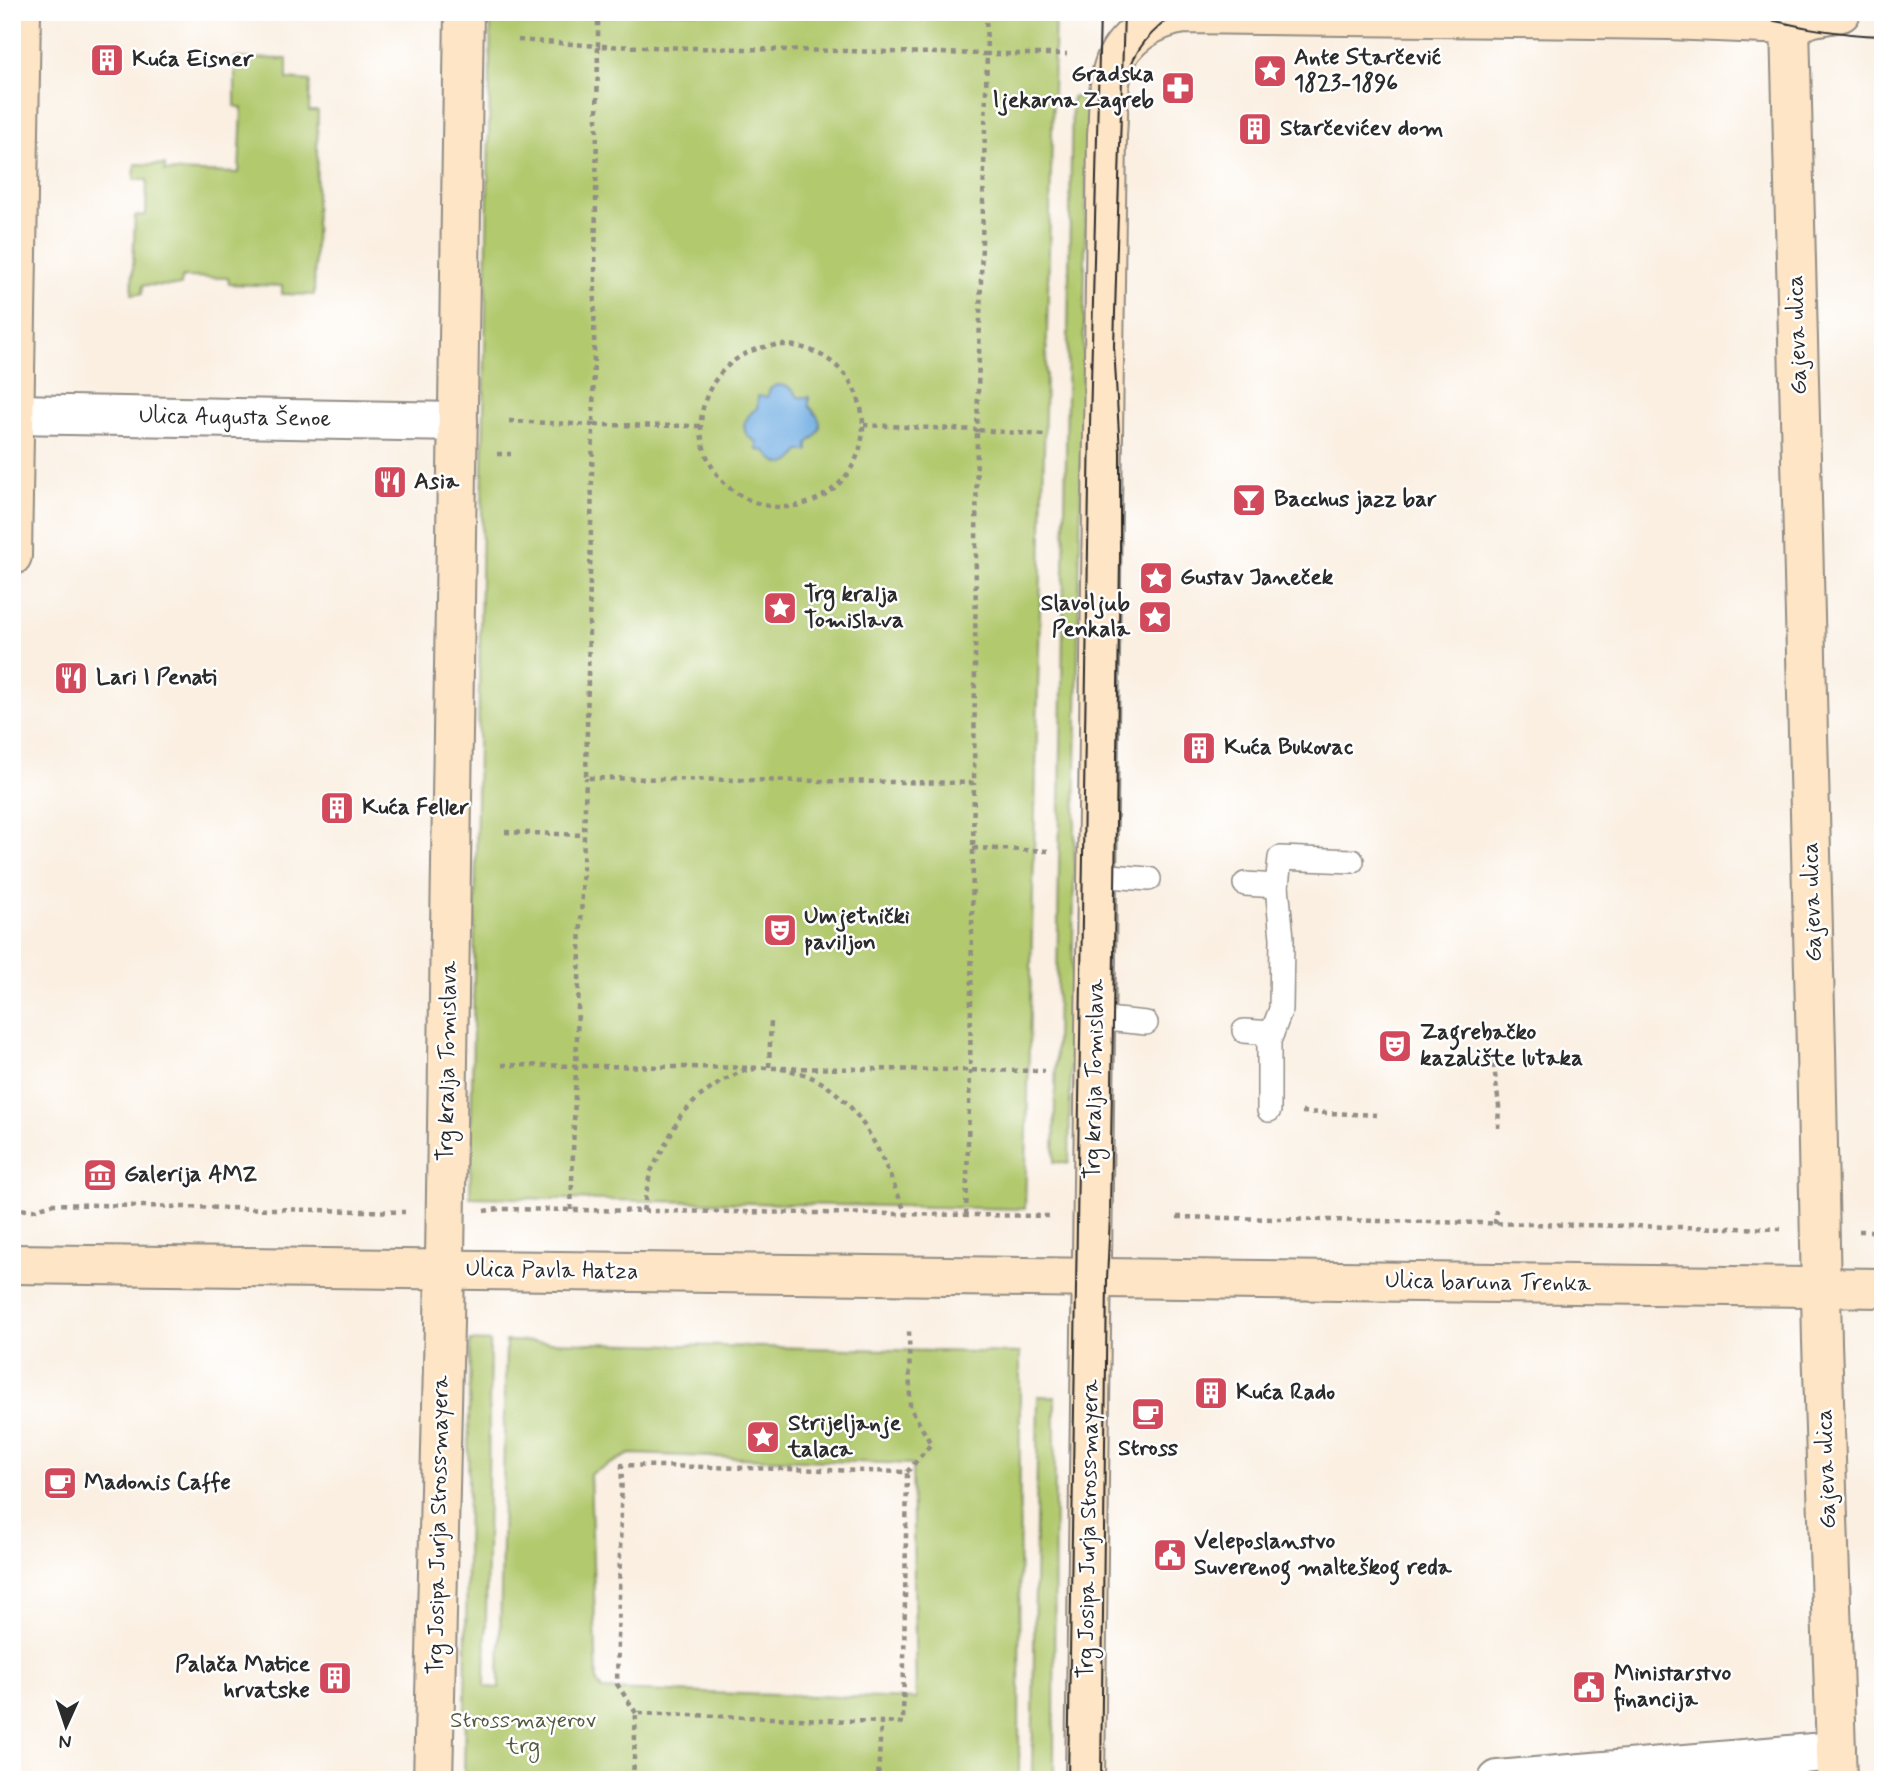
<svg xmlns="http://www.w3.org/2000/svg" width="1895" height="1792" font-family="Mynerve,sans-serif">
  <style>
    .green { fill: #b2c96e; stroke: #6e7a4c; stroke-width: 2; fill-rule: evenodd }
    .water { fill: #72aee3; stroke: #4e6c87; stroke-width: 2 }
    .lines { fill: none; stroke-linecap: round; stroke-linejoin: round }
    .lane-casing { stroke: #928d86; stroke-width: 26 }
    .street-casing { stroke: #928d86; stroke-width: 42 }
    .secondary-casing { stroke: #928d86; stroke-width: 42 }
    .path { stroke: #928d86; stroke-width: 4.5; stroke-dasharray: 5 5; stroke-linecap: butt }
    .lane { stroke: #fff; stroke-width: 23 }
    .street { stroke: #fff; stroke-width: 38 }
    .secondary { stroke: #fde5c5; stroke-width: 38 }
    .tram { stroke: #2b2b2b; stroke-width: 2 }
    .labels { text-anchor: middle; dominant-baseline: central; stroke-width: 5; stroke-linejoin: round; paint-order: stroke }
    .poi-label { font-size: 23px; font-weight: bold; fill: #2b2b2b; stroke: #fff; text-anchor: start }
    .street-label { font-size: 23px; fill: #2b2b2b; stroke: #fff }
    .park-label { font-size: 23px; fill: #545a3f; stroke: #fff }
  </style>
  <rect width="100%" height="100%" fill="#fff"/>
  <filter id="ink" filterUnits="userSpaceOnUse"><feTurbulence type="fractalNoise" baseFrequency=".0143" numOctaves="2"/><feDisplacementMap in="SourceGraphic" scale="14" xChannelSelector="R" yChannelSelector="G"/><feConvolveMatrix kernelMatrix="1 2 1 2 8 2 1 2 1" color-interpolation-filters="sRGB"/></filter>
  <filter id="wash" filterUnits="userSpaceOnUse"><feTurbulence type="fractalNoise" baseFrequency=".00686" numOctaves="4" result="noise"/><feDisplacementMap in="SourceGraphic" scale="28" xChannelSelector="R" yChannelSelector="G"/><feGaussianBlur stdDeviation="1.57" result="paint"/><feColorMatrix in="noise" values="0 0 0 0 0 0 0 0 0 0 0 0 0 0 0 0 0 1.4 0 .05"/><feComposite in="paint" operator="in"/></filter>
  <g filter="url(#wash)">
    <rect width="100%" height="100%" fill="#faefe1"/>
    <!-- green -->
    <g class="green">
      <polygon points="491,12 1055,12 1025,1209 470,1197"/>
      <polygon points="235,58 287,59 287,79 310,81 309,111 318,111 314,295 282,294 282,286 229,284 228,278 182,277 181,286 143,285 142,294 132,294 135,216 146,215 147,180 134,180 135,164 165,165 165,171 239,173 242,108 235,106"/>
      <polygon points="1072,97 1088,97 1069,1163 1054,1162"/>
      <path d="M470,1341L490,1342L485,1687L499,1688L506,1341L1020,1353L1019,1780H464ZM630,1454L912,1464L916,1699L602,1690L597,1682L590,1474Z"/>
      <polygon points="1038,1396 1055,1397 1054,1780 1032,1780"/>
    </g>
    <!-- water -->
    <path class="water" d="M776,385C787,385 792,388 798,397H809V406C823,420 825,431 808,443V451H800C789,469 777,468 766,451L757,450V442C738,433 742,419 757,408L758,396L767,397L770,389Z"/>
  </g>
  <g filter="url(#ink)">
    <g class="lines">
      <!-- lane casing -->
      <g class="lane-casing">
        <g id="lane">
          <polyline points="1097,875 1149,879"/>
          <polyline points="1245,884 1277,886 1280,858 1352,861"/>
          <polyline points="1096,1018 1146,1023"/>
          <polyline points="1244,1031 1272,1033"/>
          <polyline points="1269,1110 1269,1041 1281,1009 1282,938 1277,886"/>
        </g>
      </g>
      <!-- street casing -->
      <g class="street-casing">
        <g id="street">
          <polyline points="12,414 458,422"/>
          <polyline points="1498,1780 1836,1751"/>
        </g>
      </g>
      <!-- secondary casing -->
      <g class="secondary-casing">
        <g id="secondary">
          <polyline points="1790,25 1816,1049 1822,1342 1837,1780"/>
          <polyline points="12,556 21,12"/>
          <polyline points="12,1264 1883,1288"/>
          <polyline points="433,1780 444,1323 464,12"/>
          <path d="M1085,1780L1107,135C1109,113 1107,89 1113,68C1122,36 1155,18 1185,14L1669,20L1790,25L1813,17L1841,12"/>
        </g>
      </g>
      <!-- path -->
      <g class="path">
        <polyline points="986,12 987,54 1067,54"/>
        <polyline points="518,40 598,46 598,12"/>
        <circle cx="782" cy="426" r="81"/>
        <polyline points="509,421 593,425 586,778 974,783 977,430 1044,435"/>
        <polyline points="700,426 593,425 598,46 987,54 977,430 864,425"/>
        <polyline points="497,454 511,454"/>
        <polyline points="505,832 584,835"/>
        <polyline points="973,848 1050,851"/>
        <polyline points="1428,1056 1493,1059 1499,1106 1498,1128"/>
        <polyline points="502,1065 1045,1071"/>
        <polyline points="769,1067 771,1020"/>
        <path d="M781,1069C792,1071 803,1073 813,1078C865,1103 885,1165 906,1214"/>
        <polyline points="1302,1112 1379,1115"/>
        <polyline points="12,1209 33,1210 53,1204 405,1212"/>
        <polyline points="571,1210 586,778"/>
        <polyline points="484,1211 499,1209 1053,1216"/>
        <polyline points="643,1211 650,1173 681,1115 699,1097 721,1082 742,1071 755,1069"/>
        <polyline points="966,1215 970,1070 974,783"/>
        <polyline points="1177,1217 1781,1229"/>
        <polyline points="1495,1224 1496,1210"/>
        <polyline points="1859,1231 1883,1231"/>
        <polyline points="907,1472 931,1444 910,1407 909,1328"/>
        <polyline points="636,1713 617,1684 622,1465 907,1472 903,1723 881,1722"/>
        <polyline points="633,1780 636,1713 881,1722 878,1780"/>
      </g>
      <!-- lane -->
      <use href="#lane" class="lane"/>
      <!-- street -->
      <use href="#street" class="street"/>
      <!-- secondary -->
      <use href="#secondary" class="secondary"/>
      <!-- tram -->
      <g class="tram">
        <path d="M1737,12C1786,24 1833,35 1883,36"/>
        <path d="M1127,77C1134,49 1155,27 1179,12"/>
        <polyline points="1068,1780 1090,425 1100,12"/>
        <polyline points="1101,1780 1107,1279 1110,1217 1120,558 1120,452 1114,346 1124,12"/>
      </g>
    </g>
  </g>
  <!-- icons -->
  <defs>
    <g id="building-square" transform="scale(1.75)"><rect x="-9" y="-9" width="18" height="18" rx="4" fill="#d1495b" stroke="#fff"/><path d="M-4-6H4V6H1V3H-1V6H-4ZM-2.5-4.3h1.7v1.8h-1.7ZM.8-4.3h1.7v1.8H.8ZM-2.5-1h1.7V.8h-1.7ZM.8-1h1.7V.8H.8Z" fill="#fff"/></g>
    <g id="sight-square" transform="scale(1.75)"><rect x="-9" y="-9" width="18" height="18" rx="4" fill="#d1495b" stroke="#fff"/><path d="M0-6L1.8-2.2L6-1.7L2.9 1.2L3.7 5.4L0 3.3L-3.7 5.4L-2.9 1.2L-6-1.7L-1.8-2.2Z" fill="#fff"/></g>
    <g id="pharmacy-square" transform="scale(1.75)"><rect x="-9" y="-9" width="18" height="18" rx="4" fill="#d1495b" stroke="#fff"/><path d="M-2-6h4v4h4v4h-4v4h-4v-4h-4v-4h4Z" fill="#fff"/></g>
    <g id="restaurant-square" transform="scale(1.75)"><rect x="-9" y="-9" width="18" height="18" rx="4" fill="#d1495b" stroke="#fff"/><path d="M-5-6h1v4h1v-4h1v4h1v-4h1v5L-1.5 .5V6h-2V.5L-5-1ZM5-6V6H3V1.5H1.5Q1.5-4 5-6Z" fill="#fff"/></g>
    <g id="bar-square" transform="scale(1.75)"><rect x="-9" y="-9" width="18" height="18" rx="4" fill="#d1495b" stroke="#fff"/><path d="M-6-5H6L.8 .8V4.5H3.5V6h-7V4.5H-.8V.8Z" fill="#fff"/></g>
    <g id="theatre-square" transform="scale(1.75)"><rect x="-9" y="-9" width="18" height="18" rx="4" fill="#d1495b" stroke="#fff"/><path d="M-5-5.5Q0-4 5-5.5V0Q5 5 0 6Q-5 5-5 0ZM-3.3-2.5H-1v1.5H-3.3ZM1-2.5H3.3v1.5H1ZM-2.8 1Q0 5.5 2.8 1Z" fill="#fff"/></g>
    <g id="museum-square" transform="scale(1.75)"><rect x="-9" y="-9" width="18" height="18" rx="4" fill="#d1495b" stroke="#fff"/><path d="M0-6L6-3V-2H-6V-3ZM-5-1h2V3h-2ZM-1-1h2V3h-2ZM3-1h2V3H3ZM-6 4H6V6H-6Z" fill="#fff"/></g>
    <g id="cafe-square" transform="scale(1.75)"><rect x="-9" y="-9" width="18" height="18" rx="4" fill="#d1495b" stroke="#fff"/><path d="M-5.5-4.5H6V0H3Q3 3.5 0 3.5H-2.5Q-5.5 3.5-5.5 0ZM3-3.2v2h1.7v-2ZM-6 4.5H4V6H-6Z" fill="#fff"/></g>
    <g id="civic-square" transform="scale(1.75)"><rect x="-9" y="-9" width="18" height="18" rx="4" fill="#d1495b" stroke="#fff"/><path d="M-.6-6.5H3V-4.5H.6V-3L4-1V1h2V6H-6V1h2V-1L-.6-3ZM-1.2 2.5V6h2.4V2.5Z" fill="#fff"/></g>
  </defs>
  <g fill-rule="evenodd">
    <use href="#building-square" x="107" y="60"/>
    <use href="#sight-square" x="1270" y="71"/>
    <use href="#pharmacy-square" x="1178" y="88"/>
    <use href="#building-square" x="1255" y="129"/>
    <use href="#restaurant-square" x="390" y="482"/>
    <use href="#bar-square" x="1249" y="500"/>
    <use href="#sight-square" x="1156" y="578"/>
    <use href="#sight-square" x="780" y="608"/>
    <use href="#sight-square" x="1155" y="617"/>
    <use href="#restaurant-square" x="71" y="678"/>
    <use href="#building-square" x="1199" y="748"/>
    <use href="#building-square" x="337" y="808"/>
    <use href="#theatre-square" x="780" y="930"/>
    <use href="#theatre-square" x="1395" y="1046"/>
    <use href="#museum-square" x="100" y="1175"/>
    <use href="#building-square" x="1211" y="1393"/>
    <use href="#cafe-square" x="1148" y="1414"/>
    <use href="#sight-square" x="763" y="1437"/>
    <use href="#cafe-square" x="60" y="1483"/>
    <use href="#civic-square" x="1170" y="1555"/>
    <use href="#building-square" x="335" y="1678"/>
    <use href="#civic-square" x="1589" y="1687"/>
  </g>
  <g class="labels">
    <!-- poi labels -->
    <g class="poi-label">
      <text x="1294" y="58">Ante Starčević<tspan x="1294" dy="26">1823-1896</tspan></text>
      <text x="132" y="60">Kuća Eisner</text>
      <text x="1154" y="75" text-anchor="end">Gradska<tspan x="1154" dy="26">ljekarna Zagreb</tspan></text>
      <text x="1280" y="129">Starčevićev dom</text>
      <text x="414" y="482">Asia</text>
      <text x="1274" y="500">Bacchus jazz bar</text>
      <text x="1180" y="578">Gustav Janeček</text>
      <text x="804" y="595">Trg kralja<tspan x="804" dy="26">Tomislava</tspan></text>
      <text x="1130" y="604" text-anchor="end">Slavoljub<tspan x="1130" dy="26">Penkala</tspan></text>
      <text x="96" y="678">Lari I Penati</text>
      <text x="1224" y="748">Kuća Bukovac</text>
      <text x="362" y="808">Kuća Feller</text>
      <text x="804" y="917">Umjetnički<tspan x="804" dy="26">paviljon</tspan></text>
      <text x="1420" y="1033">Zagrebačko<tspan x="1420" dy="26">kazalište lutaka</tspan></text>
      <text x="124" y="1175">Galerija AMZ</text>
      <text x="1236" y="1393">Kuća Rado</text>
      <text x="788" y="1424">Strijeljanje<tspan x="788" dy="26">talaca</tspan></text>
      <text x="1148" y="1449" text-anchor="middle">Stross</text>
      <text x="84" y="1483">Madonis Caffe</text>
      <text x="1194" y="1542">Veleposlanstvo<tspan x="1194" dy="26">Suverenog malteškog reda</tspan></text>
      <text x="310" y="1665" text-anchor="end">Palača Matice<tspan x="310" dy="26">hrvatske</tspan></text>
      <text x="1614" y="1674">Ministarstvo<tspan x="1614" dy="26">financija</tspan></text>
    </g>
    <!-- street labels -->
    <g class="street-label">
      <text transform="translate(1798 335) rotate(-92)">Gajeva ulica</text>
      <text transform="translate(235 418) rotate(1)">Ulica Augusta Šenoe</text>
      <text transform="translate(1813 902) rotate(-92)">Gajeva ulica</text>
      <text transform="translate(448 1061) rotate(-89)">Trg kralja Tomislava</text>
      <text transform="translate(1095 1079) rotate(-89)">Trg kralja Tomislava</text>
      <text transform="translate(552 1271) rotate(1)">Ulica Pavla Hatza</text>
      <text transform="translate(1488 1283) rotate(1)">Ulica baruna Trenka</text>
      <text transform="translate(1827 1469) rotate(-92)">Gajeva ulica</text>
      <text transform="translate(439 1525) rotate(-89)">Trg Josipa Jurja Strossmayera</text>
      <text transform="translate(1089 1529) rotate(-89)">Trg Josipa Jurja Strossmayera</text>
    </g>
    <!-- park labels -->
    <g class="park-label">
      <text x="523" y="1721">Strossmayerov<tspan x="523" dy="26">trg</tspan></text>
    </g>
  </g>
  <!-- margin -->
  <rect width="1895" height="1792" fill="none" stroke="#fff" stroke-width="42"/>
  <!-- north arrow -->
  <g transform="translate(66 1726) rotate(183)" stroke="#ffffff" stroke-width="5" paint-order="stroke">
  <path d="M0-5L12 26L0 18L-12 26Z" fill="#2b2b2b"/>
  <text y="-10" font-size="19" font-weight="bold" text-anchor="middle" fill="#2b2b2b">N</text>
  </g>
</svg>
